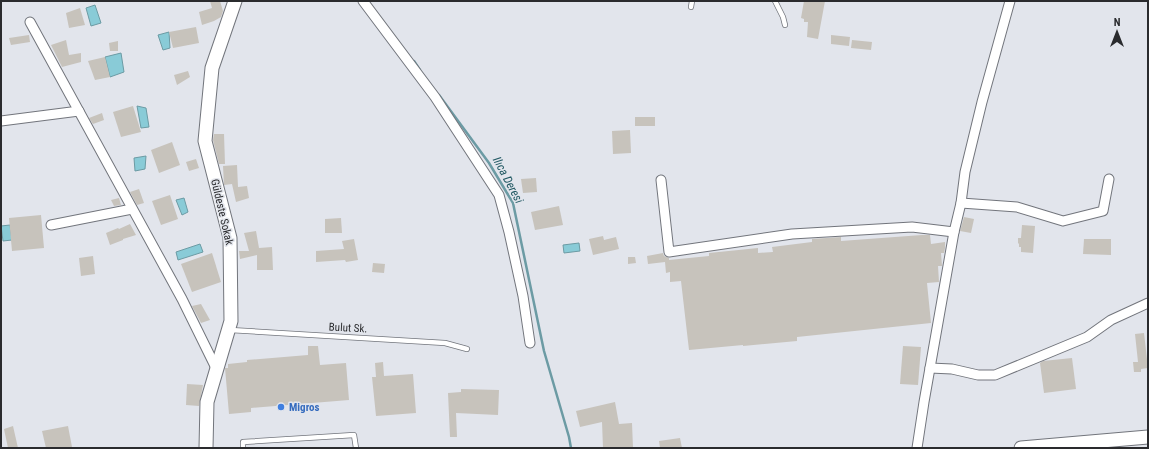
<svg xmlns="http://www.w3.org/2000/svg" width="1149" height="449" font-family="'Roboto Condensed',sans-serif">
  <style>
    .water { fill: #89cbd7; stroke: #6c9ba4 }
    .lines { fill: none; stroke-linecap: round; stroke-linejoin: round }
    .stream { stroke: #6c9ba4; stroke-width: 2.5 }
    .building { fill: #c7c3bc }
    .lane-casing { stroke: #72757c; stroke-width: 6 }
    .street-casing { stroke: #72757c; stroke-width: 11 }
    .secondary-casing { stroke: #72757c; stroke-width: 15 }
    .lane { stroke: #fff; stroke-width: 4.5 }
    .street { stroke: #fff; stroke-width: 9 }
    .secondary { stroke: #fff; stroke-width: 13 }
    .shop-dot { fill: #3f7fe0; stroke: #e2e5ec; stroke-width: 1.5 }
    .labels { text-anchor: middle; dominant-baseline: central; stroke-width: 3; stroke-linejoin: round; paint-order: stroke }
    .street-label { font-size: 11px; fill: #2a2b2e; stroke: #e2e5ec }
    .shop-label { font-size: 11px; font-weight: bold; fill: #366cbe; stroke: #e2e5ec; text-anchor: start }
    .water-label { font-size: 12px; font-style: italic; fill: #225963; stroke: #e2e5ec }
  </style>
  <rect width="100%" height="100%" fill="#e2e5ec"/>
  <!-- water -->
  <g class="water">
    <polygon points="95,5 101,23 91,26 86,8"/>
    <polygon points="169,32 170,48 163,50 158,35"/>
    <polygon points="121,53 124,72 110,77 105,57"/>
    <polygon points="137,106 146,108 149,127 141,128"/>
    <polygon points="146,156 145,169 135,171 134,158"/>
    <polygon points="184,198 188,212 182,215 176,200"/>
    <polygon points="10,225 12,240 3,241 1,226"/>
    <polygon points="579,243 580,251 564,253 563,245"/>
    <polygon points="200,244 203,252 178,260 176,252"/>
  </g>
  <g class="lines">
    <!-- stream -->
    <g class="stream">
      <polyline points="414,61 420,70"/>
      <polyline points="439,95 489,163 513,203 544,351 569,437 571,448"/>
    </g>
  </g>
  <!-- building -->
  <g class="building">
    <polygon points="210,1 220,1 223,11 221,17 214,21 202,25 199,12 212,8"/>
    <polygon points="804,1 825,1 818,39 807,37 808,22 804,22 804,19 801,18"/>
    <polygon points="80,8 85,25 69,28 66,13"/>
    <polygon points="196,27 199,43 173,48 169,32"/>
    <polygon points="29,35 30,42 11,45 9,38"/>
    <polygon points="831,35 850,37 849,46 831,44"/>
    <polygon points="66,40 69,55 81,53 81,62 62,67 51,45"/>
    <polygon points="852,40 872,42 871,50 851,48"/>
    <polygon points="118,41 118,51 110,51 109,43"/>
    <polygon points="105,57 110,77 95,80 88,61"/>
    <polygon points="188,71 190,77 177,85 174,75"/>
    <polygon points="133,106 141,132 121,137 113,112"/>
    <polygon points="102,113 104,120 93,124 89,118"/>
    <rect x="635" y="117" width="20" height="9"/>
    <polygon points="630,130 631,153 613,154 612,131"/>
    <polygon points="214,134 224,134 225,164 219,164 213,140"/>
    <polygon points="172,142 180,165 159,173 151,150"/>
    <polygon points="196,159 199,168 189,171 186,162"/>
    <polygon points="237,165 238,187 247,186 249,198 236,202 232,184 224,185 223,166"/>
    <polygon points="536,178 537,192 523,193 521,179"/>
    <polygon points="139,189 144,203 137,205 130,192"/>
    <polygon points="170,195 178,219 161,225 152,201"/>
    <polygon points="119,198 121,205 114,206 111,200"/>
    <polygon points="559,206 563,225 535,230 531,212"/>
    <polygon points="41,215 44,248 12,251 9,218"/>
    <polygon points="964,217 974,219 971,233 960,231"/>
    <polygon points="341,218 342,233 325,233 325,219"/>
    <polygon points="130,224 136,235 123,239 123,240 110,245 106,233 118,228 119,229"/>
    <polygon points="1022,225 1035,226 1033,253 1021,252 1021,247 1019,247 1019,244 1018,243 1018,238 1021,238"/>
    <polygon points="256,231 259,248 272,247 273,270 257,270 257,255 240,259 239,251 249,251 244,233"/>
    <polygon points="922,235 930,235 931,244 945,242 945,248 944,253 941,253 942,266 938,266 939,282 927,283 931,323 797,337 797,341 743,346 743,345 689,350 681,281 670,282 670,272 666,273 665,262 648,264 647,256 663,253 664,256 669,258 669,260 709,256 709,253 758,248 758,253 773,252 772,247 812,242 812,239 841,237 841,241"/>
    <polygon points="603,236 604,240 616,237 619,249 593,255 589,239"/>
    <polygon points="354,239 358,260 346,262 345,260 316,262 316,251 344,249 342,241"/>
    <polygon points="1084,239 1111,239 1111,255 1083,254"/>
    <polygon points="212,253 221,282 192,292 181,264"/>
    <polygon points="93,256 95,274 81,276 79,258"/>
    <polygon points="628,257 635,257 636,263 628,264"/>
    <polygon points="373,263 385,264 384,273 372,272"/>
    <polygon points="201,304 210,320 201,323 192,306"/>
    <polygon points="1144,333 1148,368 1141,369 1141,372 1134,372 1133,362 1138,362 1135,334"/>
    <polygon points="308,346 318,346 320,365 346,363 349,400 251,408 251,412 229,414 225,368 228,368 228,364 247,362 247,360 308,355"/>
    <polygon points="903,346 921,347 918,385 900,384"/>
    <polygon points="1072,358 1076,389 1044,393 1040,363 1043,361"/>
    <polygon points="383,362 384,376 413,374 416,413 376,416 372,377 376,377 375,363"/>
    <polygon points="187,384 203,385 199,406 186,405"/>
    <polygon points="461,389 499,390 498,415 456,413 457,437 450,437 448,393 461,392"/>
    <polygon points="615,402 619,424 632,423 633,448 603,448 602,422 580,427 576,411"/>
    <polygon points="13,426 18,448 8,448 4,429"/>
    <polygon points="68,426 72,447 46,448 42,431"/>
    <polygon points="680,438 682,448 660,448 659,441"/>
  </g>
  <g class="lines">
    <!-- lane casing -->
    <g class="lane-casing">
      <g id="lane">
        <polyline points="775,1 783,17 785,25"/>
        <polyline points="691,7 692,1"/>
        <polyline points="230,330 445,343 467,349"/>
        <polyline points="243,448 243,442 354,435 356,448"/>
      </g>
    </g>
    <!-- street casing -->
    <g class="street-casing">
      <g id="street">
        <polyline points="363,1 435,97 499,195 509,232 523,296 530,343"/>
        <polyline points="30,22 182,299 217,370"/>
        <polyline points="1,121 79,111"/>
        <polyline points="661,180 669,252 792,234 912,227 954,232"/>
        <polyline points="961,203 1017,207 1063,221 1103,211 1109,179"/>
        <polyline points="51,225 132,209"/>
        <polyline points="930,368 952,369 978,375 995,375 1087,337 1111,320 1148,303"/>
        <polyline points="917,448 924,402 954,232 961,203 965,172 982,102 1010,1"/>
      </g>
    </g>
    <!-- secondary casing -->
    <g class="secondary-casing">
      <g id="secondary">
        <polyline points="206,448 207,402 231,321 230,238 205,141 212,68 235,1"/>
        <polyline points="1021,448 1148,437"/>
      </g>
    </g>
    <!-- lane -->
    <use href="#lane" class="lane"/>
    <!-- street -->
    <use href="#street" class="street"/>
    <!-- secondary -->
    <use href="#secondary" class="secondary"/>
  </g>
  <!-- markers -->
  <circle class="shop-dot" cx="281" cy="407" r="4"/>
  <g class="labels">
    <!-- street labels -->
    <g class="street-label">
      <text transform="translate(222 212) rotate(77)">Güldeste Sokak</text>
      <text transform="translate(348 328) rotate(3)">Bulut Sk.</text>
    </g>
    <!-- shop labels -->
    <g class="shop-label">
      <text x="289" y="407">Migros</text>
    </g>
    <!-- water labels -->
    <g class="water-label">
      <text transform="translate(508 180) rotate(62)">Ilıca Deresi</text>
    </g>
  </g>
  <!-- border -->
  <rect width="1149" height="449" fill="none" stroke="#2a2b2e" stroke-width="4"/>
  <!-- north arrow -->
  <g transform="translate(1117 32)" stroke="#e2e5ec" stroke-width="3" paint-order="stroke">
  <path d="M0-3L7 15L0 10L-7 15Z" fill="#2a2b2e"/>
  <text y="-6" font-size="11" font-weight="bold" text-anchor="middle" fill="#2a2b2e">N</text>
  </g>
</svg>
